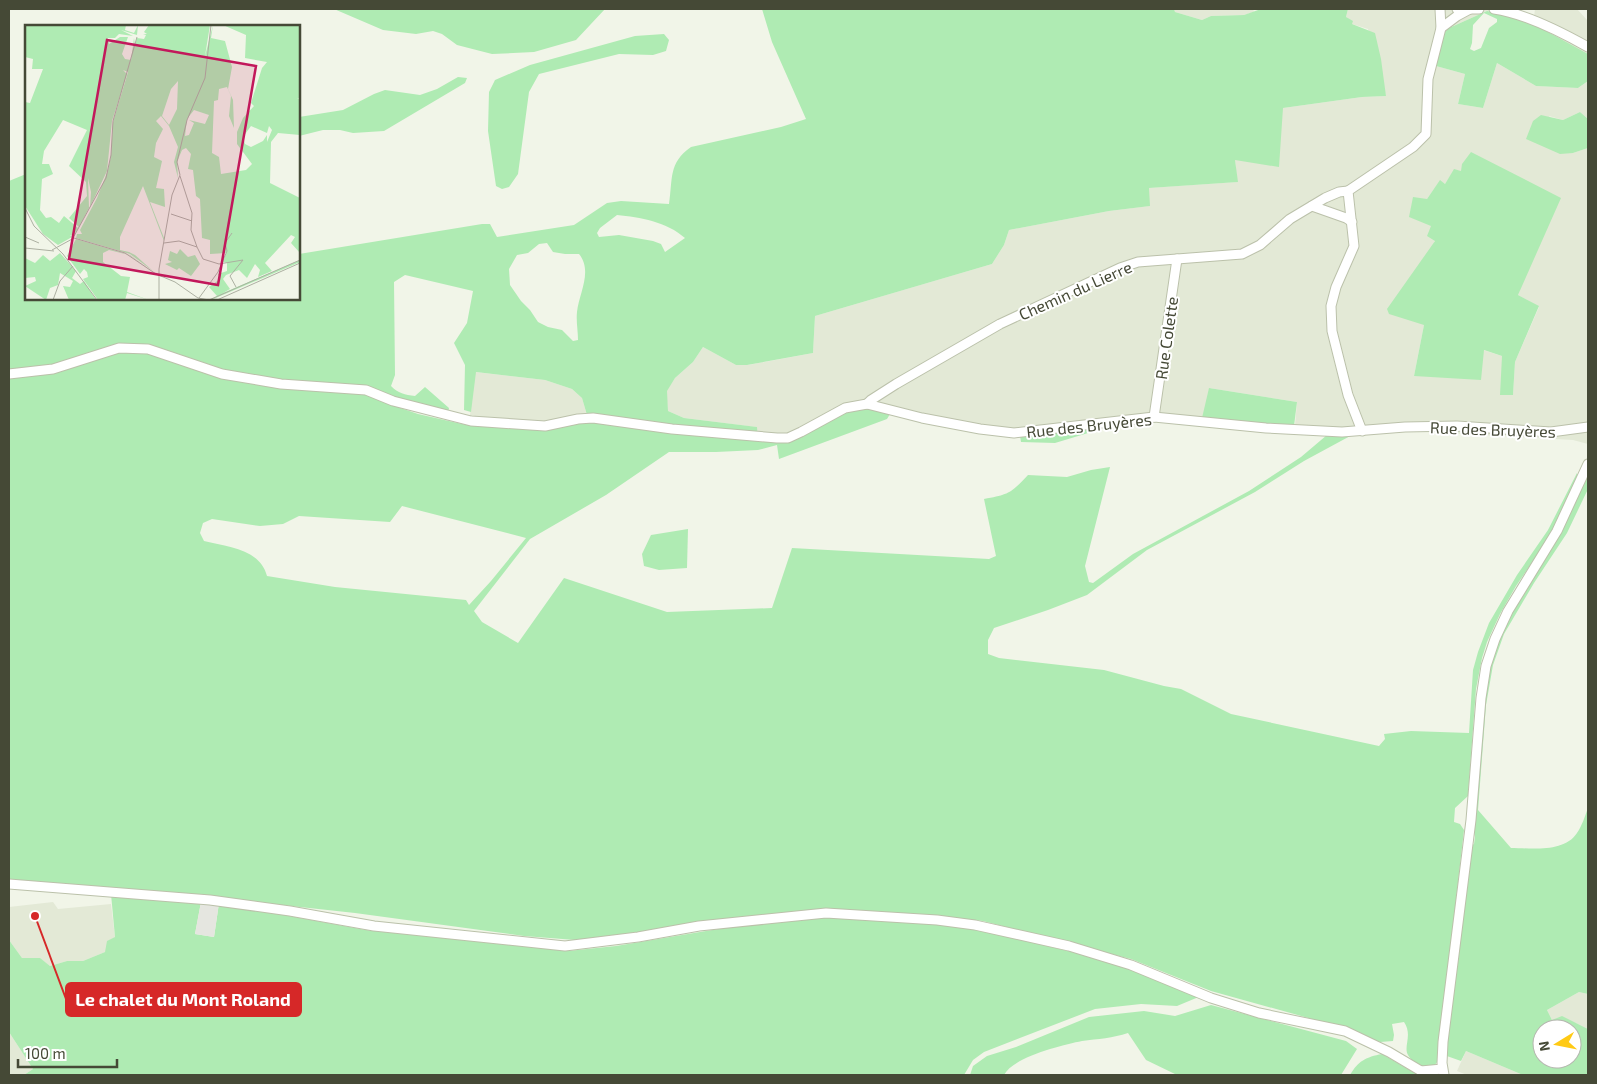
<svg xmlns="http://www.w3.org/2000/svg" width="1597" height="1084" font-family="'Exo 2',sans-serif">
  <style>
    .residential { fill: #e3e9d6; fill-rule: evenodd }
    .green { fill: #afebb3; fill-rule: evenodd }
    .parking { fill: #e5e6e0 }
    .lines { fill: none; stroke-linecap: round; stroke-linejoin: round }
    .minor-casing { stroke: #bbc1aa; stroke-width: 11 }
    .minor { stroke: #fff; stroke-width: 9 }
    .labels { text-anchor: middle; dominant-baseline: central; stroke-width: 4; stroke-linejoin: round; paint-order: stroke }
    .street-label { font-size: 16px; fill: #454936; stroke: #fff }
    .inset-road { fill: none; stroke: #acb0a1; stroke-width: 1 }
    .view { fill: #c2185b; fill-opacity: 0.15; stroke: #c2185b; stroke-width: 2.5 }
    .inset-edge { fill: none; stroke: #454936; stroke-width: 2.5 }
    .leader { fill: none; stroke: #d62828; stroke-width: 2 }
    .callout-dot { fill: #d62828; stroke: #fff; stroke-width: 2 }
    .callout { fill: #d62828; stroke: #d62828; stroke-width: 2 }
    .callout-label { font-size: 18px; text-anchor: middle; font-weight: bold; fill: #fff }
  </style>
  <rect width="100%" height="100%" fill="#f1f5e8"/>
  <!-- residential -->
  <g class="residential">
    <polygon points="1174,9 1253,9 1254,12 1244,15 1211,16 1202,20 1175,12"/>
    <path d="M1348,9H1513L1514,10L1534,17L1535,9H1577L1588,21V54L1532,25L1496,12L1487,11L1449,28L1444,33L1436,66L1465,74L1458,104L1483,108L1497,63L1536,86L1578,88L1588,81V119L1580,112L1563,120L1549,116L1573,153L1588,148V444L1573,440L1410,431L1344,436L1162,420L1081,426L1053,433L1020,436L984,433L864,408L780,441L758,442L756,427L684,418L668,411L666,391L675,378L693,362L703,347L736,365H748L813,353L815,316L992,264L1004,245L1009,230L1109,211L1149,206L1148,188L1237,182L1235,160L1283,108L1362,97L1386,96L1368,29L1352,24L1346,17ZM1454,170L1461,171L1520,290L1518,295L1539,307L1515,362L1513,395L1502,356L1483,350L1414,376L1424,325L1433,246L1435,240L1427,199L1440,181L1445,184ZM1209,388L1297,402L1295,426Z"/>
    <polygon points="475,372 545,380 572,389 582,398 587,415 549,429 502,428 469,424"/>
    <polygon points="53,902 58,909 111,904 115,937 105,952 83,961 67,961 50,966 39,958 22,958 9,940 9,907"/>
    <polygon points="1579,992 1588,994 1588,1029 1576,1023 1552,1020 1547,1010"/>
    <polygon points="9,1032 33,1069 24,1075 9,1075"/>
    <polygon points="1466,1051 1523,1075 1467,1075 1457,1071"/>
  </g>
  <!-- green -->
  <g class="green">
    <polygon points="334,9 605,9 576,40 534,52 492,54 457,45 442,34 433,31 416,34 383,30"/>
    <path d="M762,9H1174L1175,12L1202,20L1211,16L1244,15L1261,9H1348L1346,17L1353,21L1352,24L1375,33L1381,59L1386,96L1362,97L1283,108L1279,167L1235,160L1238,182L1149,188L1150,206L1109,211L1009,230L1004,245L992,264L815,316L813,353L747,365H736L703,347L693,362L675,378L667,391L668,411L684,418L757,427L758,442L780,441L849,410L864,408L890,414L887,419L779,459L777,445L758,450L716,452H669L606,495L530,539L474,611L482,622L518,643L564,578L667,612L772,608L792,548L989,559L996,556L984,499C1009,494 1010,494 1028,475L1067,477L1091,470L1110,467L1085,566L1089,582L1093,583L1133,554L1249,491L1301,457L1327,435H1352L1304,461L1255,492L1147,550L1087,595L1048,610L994,628L988,640V654L999,658L1104,670L1164,686L1181,689L1231,714L1379,746L1385,739L1384,734L1411,731L1469,733L1473,670L1478,652L1489,623L1517,575L1548,530L1577,473V484L1548,539L1516,586L1500,614L1487,642L1482,658L1476,689L1468,796L1455,808L1454,822L1460,824L1464,830L1439,1049L1438,1061L1434,1066L1420,1067C1416,1063 1410,1059 1408,1055C1403,1047 1413,1035 1404,1022L1392,1024L1394,1035L1393,1041L1380,1042L1312,1019L1211,991L1131,959L983,921L921,914L816,910L575,940L524,936L355,913L217,898L9,881V375L66,363L9,371V181L26,174V299H299V254L482,224H490L497,237L574,225L607,203L621,201L669,204C673,179 668,163 691,147L781,127L806,119L772,42ZM617,215C640,217 667,222 685,238L665,252L661,244L653,241L619,235L599,237L597,233L600,228ZM547,243L553,252L565,254H579C593,271 579,293 577,312C576,321 578,331 578,340L573,341L562,330L548,327L538,322L530,310L521,301L510,285L509,269L517,255L528,253L539,244ZM405,275L473,291L467,323L454,343L465,365L464,410L471,412L476,372L545,380L572,389L582,398L587,415L549,429L502,428L462,424L418,414L386,403L448,413L449,408L425,387L415,396C405,395 398,393 391,386L395,375L394,282ZM402,506L526,538L491,581L469,605L466,600L335,587L267,576C260,549 228,547 204,541L200,533L203,523L212,519L260,526L283,524L299,516L390,522Z"/>
    <path d="M1487,11C1523,16 1557,37 1588,54V81L1578,88L1536,86L1497,63L1483,108L1458,104L1465,74L1436,66L1444,33L1449,28ZM1484,13L1497,19V22L1489,28L1481,48L1474,51L1470,49L1472,43L1473,25Z"/>
    <polygon points="664,34 669,40 666,51 653,55 619,54 539,74 529,92 518,174 509,187 502,189 496,186 488,131 489,92 495,80 530,65 635,36"/>
    <polygon points="458,77 467,78 465,83 384,131 353,133 340,130 323,130 299,136 299,117 343,110 374,94 385,90 420,95 437,89"/>
    <polygon points="1580,112 1588,119 1588,148 1573,153 1560,154 1526,139 1533,121 1541,115 1563,120"/>
    <polygon points="1471,152 1561,198 1518,295 1539,306 1515,362 1513,395 1500,395 1502,356 1484,350 1481,380 1414,376 1424,325 1389,314 1387,309 1435,241 1427,236 1431,226 1409,217 1413,197 1427,199 1440,180 1445,184 1454,169 1461,171 1462,164"/>
    <polygon points="1209,388 1297,402 1294,426 1202,418"/>
    <polygon points="1095,425 1098,430 1055,443 1021,442 1020,436 1053,433 1081,426"/>
    <path d="M1588,471V489L1567,533L1534,583L1504,634L1493,665L1486,705L1478,810L1511,848C1531,848 1564,853 1577,833C1582,826 1585,816 1588,808V994L1579,992L1547,1010L1552,1020L1562,1016L1588,1029V1075H1523L1466,1051L1461,1061L1444,1055L1469,847L1474,844L1475,837L1473,826L1483,691L1498,635L1560,532ZM1542,1029H1572V1059H1542Z"/>
    <polygon points="688,529 687,568 659,570 644,566 642,554 651,535"/>
    <polygon points="111,894 201,902 195,934 214,937 219,903 366,930 568,951 616,946 742,925 820,917 928,923 973,928 1093,957 1140,971 1201,996 1177,1006 1141,1004 1095,1009 984,1052 973,1060 964,1075 24,1075 33,1069 9,1032 9,940 22,958 40,958 50,966 67,961 83,961 105,952 107,941 115,937"/>
    <path d="M1211,1005L1346,1041L1357,1049L1341,1075H1177L1146,1060L1128,1033C1113,1038 1098,1039 1082,1041C1062,1045 1013,1057 1004,1075H970L973,1066L987,1056L1016,1047L1089,1017L1144,1011L1175,1016Z"/>
    <path d="M1382,1054L1418,1075H1350C1358,1061 1366,1057 1382,1054Z"/>
  </g>
  <!-- parking -->
  <polygon class="parking" points="201,902 219,903 214,937 195,934"/>
  <g class="lines">
    <!-- minor casing -->
    <g class="minor-casing">
      <g id="minor">
        <polyline points="1457,9 1479,9"/>
        <path d="M1494,9C1523,13 1563,33 1588,47"/>
        <polyline points="1441,28 1457,16 1470,9"/>
        <polyline points="1312,206 1346,218 1352,222"/>
        <polyline points="9,374 53,369 119,348 148,349 222,374 281,384 366,390 393,401 471,421 545,426 578,419 593,418 672,429 777,438 788,438 801,432 845,408 867,404 922,418 980,429 1014,433 1154,417 1266,428 1342,432 1405,427 1457,426 1551,432 1588,427"/>
        <polyline points="867,404 871,400 896,384 1000,324 1120,268 1138,262 1242,254 1260,245 1290,219 1325,198 1339,192 1348,191"/>
        <polyline points="1154,417 1177,259"/>
        <polyline points="1362,431 1348,395 1332,331 1331,306 1336,287 1354,246 1348,191 1413,147 1426,134 1428,79 1441,28 1440,9"/>
        <polyline points="9,884 210,900 290,911 374,926 565,946 638,937 699,926 826,913 937,920 975,925 1069,946 1131,965 1211,998 1259,1013 1345,1031 1389,1052 1421,1071 1425,1075"/>
        <polyline points="1421,1071 1442,1069"/>
        <polyline points="1444,1075 1442,1063 1443,1042 1471,820 1481,698 1486,666 1495,639 1508,611 1557,531 1588,464"/>
      </g>
    </g>
    <!-- minor -->
    <use href="#minor" class="minor"/>
  </g>
  <g class="labels">
    <!-- street labels -->
    <g class="street-label">
      <text transform="translate(1075 290) rotate(-24)">Chemin du Lierre</text>
      <text transform="translate(1166 338) rotate(-82)">Rue Colette</text>
      <text transform="translate(1089 425) rotate(-6)">Rue des Bruyères</text>
      <text transform="translate(1493 429) rotate(2)">Rue des Bruyères</text>
    </g>
  </g>
  <!-- overview -->
  <g transform="translate(25 25)">
    <rect width="275" height="275" fill="#f1f5e8"/>
    <path d="M0,0H101L100,5L109,8L113,0L112,10L96,5L108,11L94,9L90,13H83L84,19L95,12H103L97,29L100,34L106,35L109,13L110,20L112,13L119,14L121,10L118,9H122L119,7L124,0H185L180,31L188,0L186,13L200,16L207,42L203,64L208,75L209,103L204,91L206,71L202,62L194,64L193,75L189,76L187,128L194,132L196,149L221,145L227,139L212,119V107L218,93L229,81L226,78L237,43L242,37L220,33L221,10L198,0H275V73H272L275,74V110L253,108L246,117L245,158L275,173V228L266,218L270,212L266,210L240,238L247,246L233,252L235,245L230,239L222,253L214,245L201,250L198,254L205,264L198,268L275,235V237L186,275L192,271L184,262L195,254L193,249L202,246V238L198,237L201,228L185,229V215L177,213L175,174L171,171L168,145L163,144L166,129L161,123L157,125L152,137L153,153L149,137L153,122L144,101L136,91L131,96L138,104L131,118L129,132L137,136L131,163L139,164L140,182L125,177L139,213V216L118,161L95,212V225L104,227L110,230L128,246L105,229L51,213L52,209H57L55,205L72,173L83,145L86,131L88,97L103,47L98,45L102,49L87,96L82,146L65,182L66,167L63,153L64,183L54,202L44,193L62,171L61,157L44,141L62,105L38,95L19,126L17,139H24L28,149L17,154L15,185L21,193L26,192L34,198L39,191L53,203L49,211L45,210L47,212L33,220L18,209L0,181V77L5,78L18,44H7L8,34L0,32ZM153,56L152,84L144,100L137,91L146,64ZM169,85L184,90L180,99L164,95L169,98L164,110L160,111L162,94ZM226,101L242,108L244,101L247,105L242,117V110L238,116L226,122L220,119L218,112ZM51,214L105,230L132,250L104,230L84,225L78,228V237L96,251L105,252L102,267L124,275L102,268L100,275H73L58,254L63,252L62,247L59,244L55,249L42,231ZM155,224L163,232L170,230L175,239L166,251L154,243L152,245L140,239L147,237L143,235L145,226L152,229ZM35,228L51,246L47,253L55,259L59,256L71,275H44L38,261L45,262L48,256L35,248L33,260L25,263L21,275L0,261L11,256L10,252L0,253V233L10,238L18,230L25,236Z" fill="#afebb3" fill-rule="evenodd"/>
    <path class="inset-road" d="M155,151L167,188L166,205L172,222M0,183L9,201L38,229L72,275M146,189L167,196M0,212L14,218M48,213L81,153L86,130L88,96L112,12M139,218L154,216L172,222L178,234L194,239L218,235L205,251L211,262M0,223L29,226M27,225L49,213L100,228L131,249L150,257L173,273L184,275M174,273L193,247L202,226L200,218L207,208M28,275L35,256L48,241M134,275V244L147,170L155,150L152,137L162,95L180,53L186,0M184,275L275,235M192,275L275,238"/>
    <path class="view" d="M82,15L231,41L193,260L44,234Z"/>
    <rect width="275" height="275" class="inset-edge"/>
  </g>
  <!-- callouts -->
  <path class="leader" d="M35 916L66 999"/>
  <circle class="callout-dot" cx="35" cy="916" r="5"/>
  <rect class="callout" x="66" y="983" width="235" height="33" rx="5"/>
  <g class="callout-label">
    <text x="183" y="1006">Le chalet du Mont Roland</text>
  </g>
  <!-- border -->
  <rect width="1597" height="1084" fill="none" stroke="#454936" stroke-width="20"/>
  <!-- north arrow -->
  <g transform="translate(1557 1044) rotate(260)"><circle r="24" fill="#ffffff" stroke="#b5b6af"/>
  <path d="M0-4L9 19L0 12L-9 19Z" fill="#ffca15"/>
  <text y="-8" font-size="14" font-weight="bold" text-anchor="middle" fill="#454936">N</text>
  </g>
  <!-- scale -->
  <path d="M18 1059v8h99v-8" fill="none" stroke="#454936" stroke-width="2.5"/>
  <text x="25" y="1059" font-size="15" fill="#454936" stroke="#ffffff" stroke-width="4" paint-order="stroke">100 m</text>
</svg>
